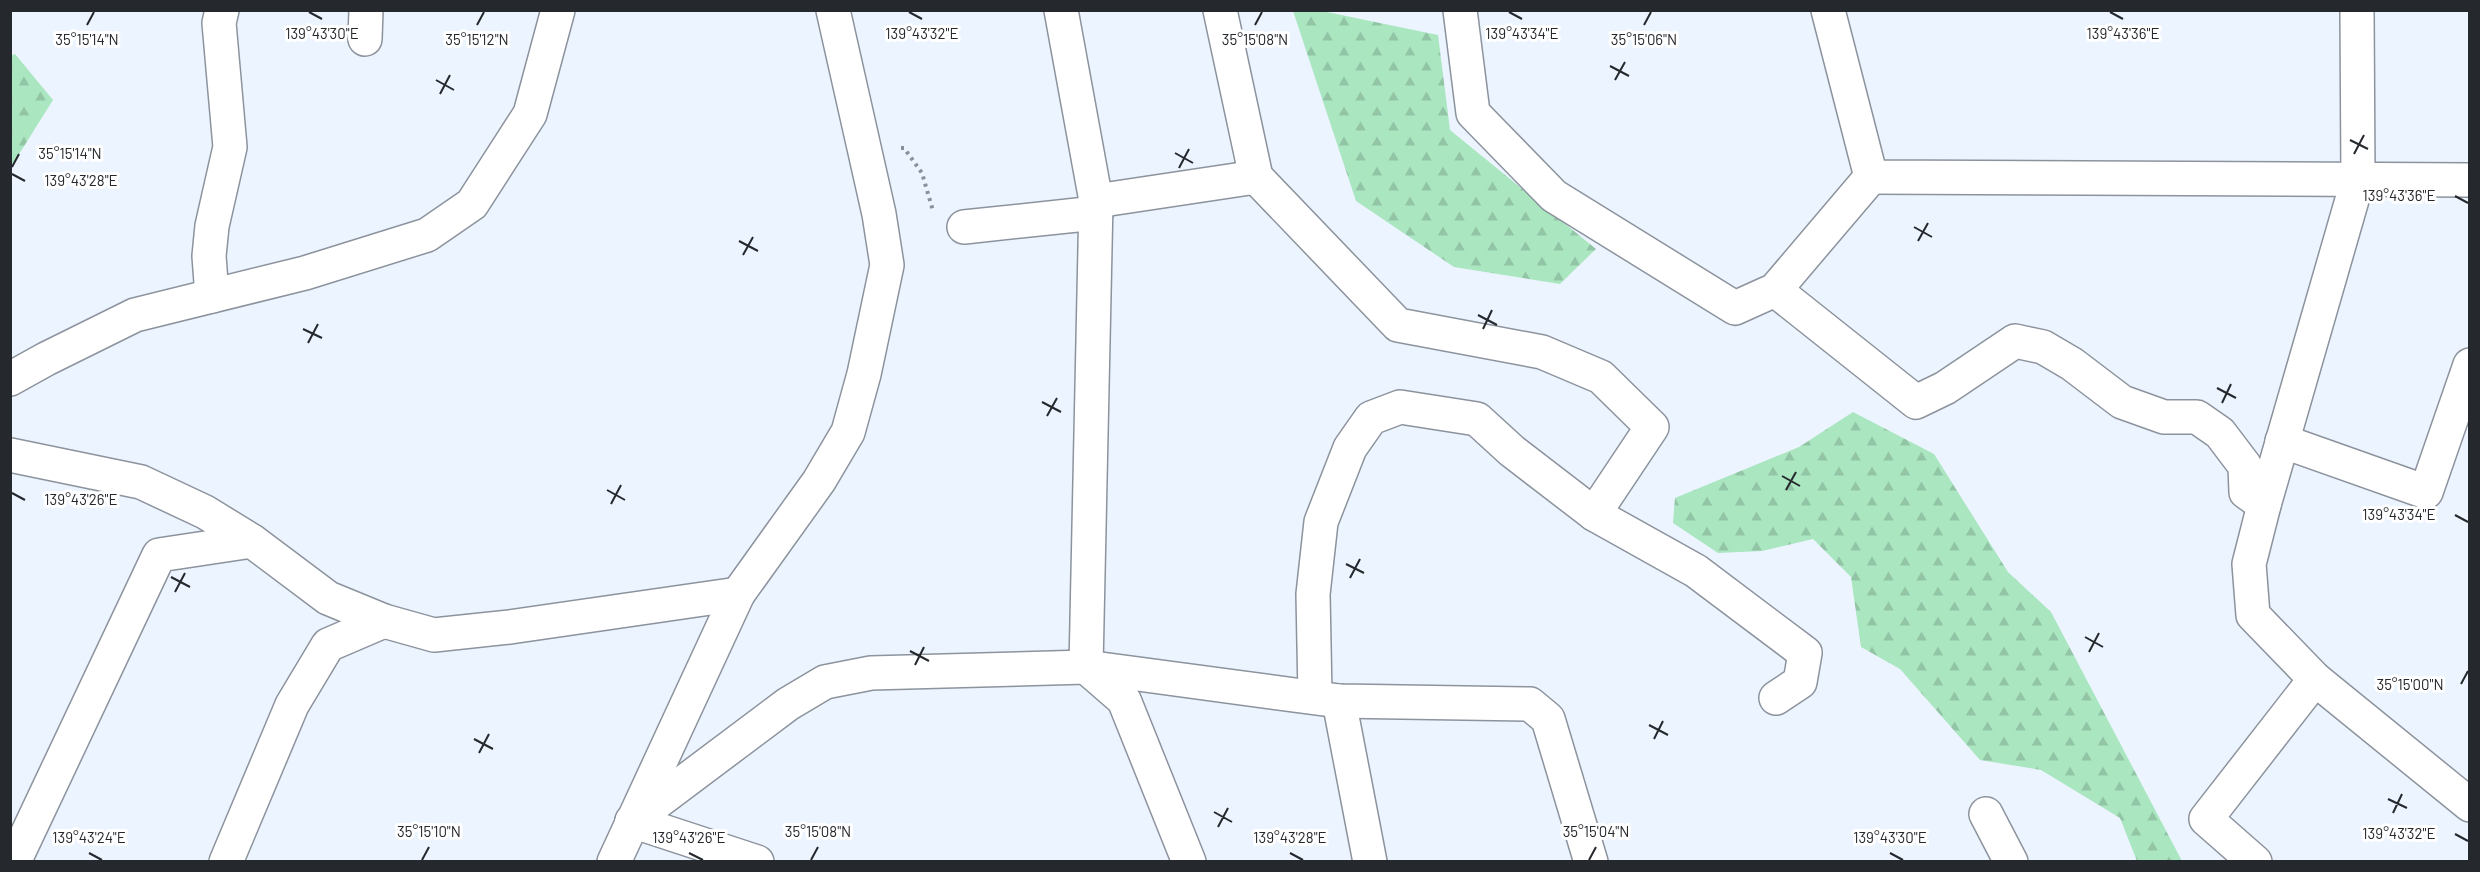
<svg xmlns="http://www.w3.org/2000/svg" width="2480" height="872" font-family="Barlow,sans-serif">
  <style>
    .forest { fill: url(#forest-firs) }
    .lines { fill: none; stroke-linecap: round; stroke-linejoin: round }
    .minor-casing { stroke: #8c939d; stroke-width: 36 }
    .path { stroke: #8b9098; stroke-width: 4; stroke-dasharray: 3 4.5; stroke-linecap: butt }
    .minor { stroke: #fff; stroke-width: 33 }
    .ticks { fill: none; stroke: #25282c; stroke-width: 2 }
    .ticks-label { font-size: 15px; text-anchor: middle; fill: #25282c; stroke: #fff; stroke-width: 6; stroke-linejoin: round; paint-order: stroke }
  </style>
  <defs>
    <pattern id="forest-firs" width="22" height="20" patternUnits="userSpaceOnUse" patternTransform="scale(1.5)"><rect width="22" height="20" fill="#aae6c0"/><path d="M5 1l3.5 6h-7zM16 11l3.5 6h-7z" fill="#92c5a5"/></pattern>
  </defs>
  <rect width="100%" height="100%" fill="#ecf4ff"/>
  <!-- forest -->
  <g class="forest">
    <polygon points="1293,11 1322,11 1438,35 1450,130 1596,249 1560,284 1454,267 1356,201"/>
    <polygon points="15,54 53,100 11,167 10,56"/>
    <polygon points="1853,412 1934,454 2008,572 2051,612 2182,861 2137,861 2120,818 2041,770 1980,760 1900,669 1861,647 1851,577 1813,539 1762,551 1718,553 1673,523 1675,498 1799,447"/>
  </g>
  <g class="lines">
    <!-- minor casing -->
    <g class="minor-casing">
      <g id="minor">
        <polyline points="1061,10 1096,201 1086,667 1124,700 1189,862"/>
        <polyline points="1220,10 1256,177"/>
        <polyline points="1460,10 1473,113 1554,196 1735,308 1775,290 1871,177"/>
        <polyline points="1828,10 1871,177 2470,180"/>
        <polyline points="2357,10 2358,179 2264,505 2249,564 2253,615 2315,679 2470,805"/>
        <polyline points="365,39 366,10"/>
        <polyline points="1096,201 1256,177 1398,325 1542,352 1601,377 1652,427 1594,514"/>
        <polyline points="964,227 1096,213"/>
        <polyline points="1775,290 1916,402 1945,388 2015,341 2043,347 2072,364 2122,402 2164,417 2197,417 2220,433 2245,466 2246,492 2264,505"/>
        <polyline points="212,296 209,256 212,226 230,147 219,23 222,10"/>
        <polyline points="10,379 46,359 135,315 305,273 427,235 472,204 530,114 558,10"/>
        <polyline points="2282,441 2426,492 2470,365"/>
        <polyline points="10,455 141,482 205,512 252,541 328,598 384,621 434,635 510,627 738,594"/>
        <polyline points="1315,696 1313,594 1321,522 1350,448 1371,418 1400,407 1477,419 1512,451 1594,514 1696,571 1805,653 1800,682 1776,698"/>
        <polyline points="1339,701 1370,862"/>
        <polyline points="1986,814 2011,862"/>
        <polyline points="632,821 788,704 825,682 871,673 1086,667 1339,701 1530,704 1548,719 1591,862"/>
        <polyline points="632,821 757,862"/>
        <polyline points="14,862 159,555 252,541"/>
        <polyline points="226,862 292,705 328,645 384,621"/>
        <polyline points="614,862 738,594 819,481 848,432 864,374 887,265 879,214 833,10"/>
        <polyline points="2255,862 2206,819 2315,679"/>
      </g>
    </g>
    <!-- path -->
    <polyline class="path" points="901,148 904,148 922,173 933,211"/>
    <!-- minor -->
    <use href="#minor" class="minor"/>
  </g>
  <!-- ticks -->
  <path class="ticks" d="M309,12L322,19M909,12L922,19M1509,12L1522,19M2110,12L2123,19M87,25L94,12M477,25L484,12M1255,25L1262,12M1644,25L1651,12M1610,66L1629,76M436,80L454,90M1615,80L1625,62M440,94L450,75M2350,140L2368,149M1175,153L1193,163M2354,154L2364,135M12,167L19,154M1179,168L1189,149M12,174L25,181M2455,196L2468,203M1914,227L1932,237M739,241L758,251M1918,241L1928,223M743,255L753,237M1478,315L1497,325M303,329L322,338M1483,329L1492,310M308,343L318,324M2217,388L2236,398M1042,402L1061,412M2222,403L2231,384M1047,416L1057,398M1782,476L1800,486M607,490L625,500M1786,490L1796,472M12,493L25,500M611,504L621,485M2455,515L2468,522M1346,564L1364,573M171,577L190,587M1350,578L1360,559M175,592L185,573M2085,637L2103,647M910,651L929,661M2089,652L2099,633M915,665L924,647M2461,684L2468,671M1649,725L1668,735M474,739L493,749M1654,739L1663,721M479,753L489,734M2388,799L2407,808M1214,812L1232,822M2393,813L2402,794M1218,827L1228,808M2455,834L2468,841M89,853L102,860M689,853L703,860M1290,853L1303,860M1890,853L1903,860M422,860L429,847M811,860L818,847M1589,860L1596,847"/>
  <g class="ticks-label">
    <text x="322" y="39">139°43'30"E</text>
    <text x="922" y="39">139°43'32"E</text>
    <text x="1522" y="39">139°43'34"E</text>
    <text x="2123" y="39">139°43'36"E</text>
    <text x="87" y="45">35°15'14"N</text>
    <text x="477" y="45">35°15'12"N</text>
    <text x="1255" y="45">35°15'08"N</text>
    <text x="1644" y="45">35°15'06"N</text>
    <text x="70" y="159">35°15'14"N</text>
    <text x="81" y="186">139°43'28"E</text>
    <text x="2399" y="201">139°43'36"E</text>
    <text x="81" y="505">139°43'26"E</text>
    <text x="2399" y="520">139°43'34"E</text>
    <text x="2410" y="690">35°15'00"N</text>
    <text x="429" y="837">35°15'10"N</text>
    <text x="818" y="837">35°15'08"N</text>
    <text x="1596" y="837">35°15'04"N</text>
    <text x="2399" y="839">139°43'32"E</text>
    <text x="89" y="843">139°43'24"E</text>
    <text x="689" y="843">139°43'26"E</text>
    <text x="1290" y="843">139°43'28"E</text>
    <text x="1890" y="843">139°43'30"E</text>
  </g>
  <!-- border -->
  <rect width="2480" height="872" fill="none" stroke="#25282c" stroke-width="24"/>
</svg>
